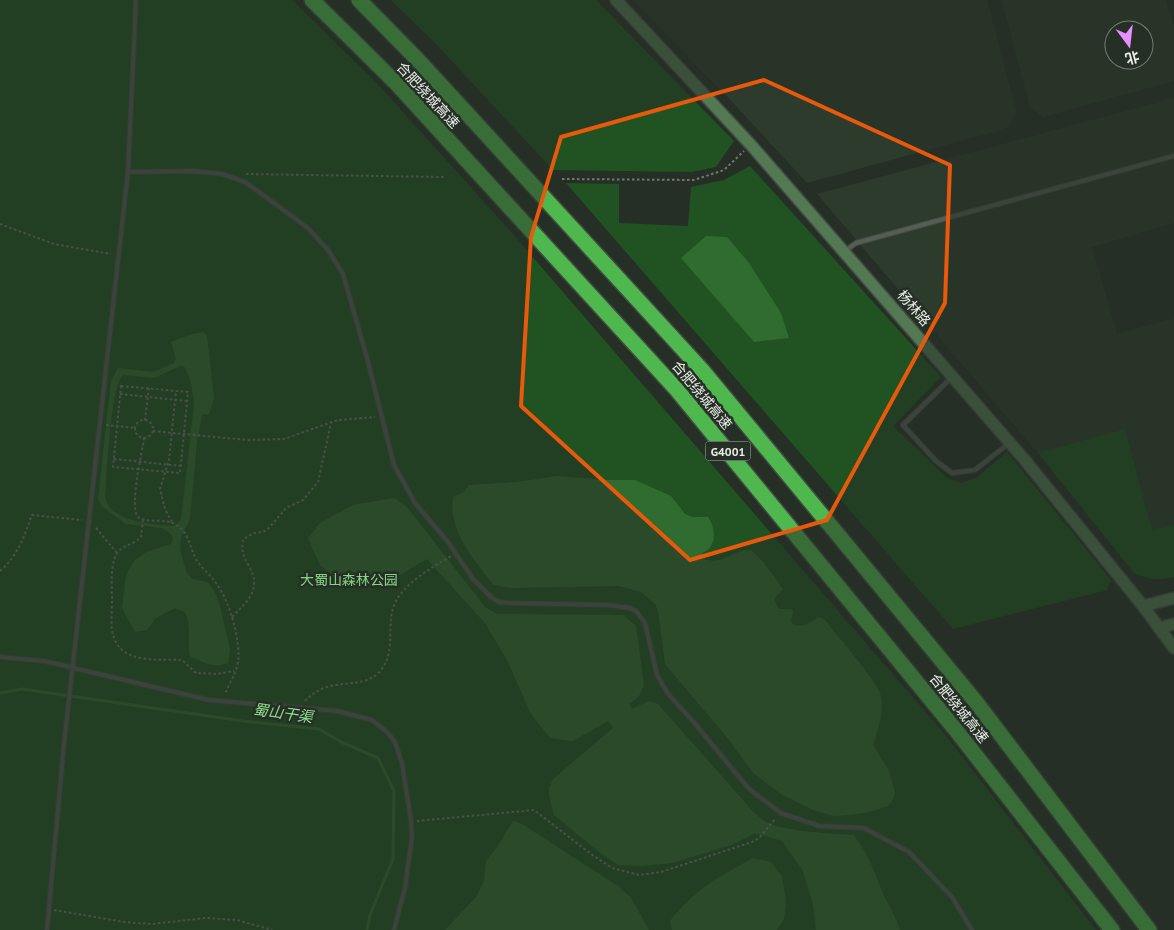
<svg xmlns="http://www.w3.org/2000/svg" width="1174" height="930" viewBox="0 0 1174 930" font-family="'PT Sans','Noto Sans SC',sans-serif">
	<rect width="100%" height="100%" fill="#262f26"/>
	<path fill="#2d3b2c" fill-rule="evenodd" d="M 633,0 L 987,0 L 1016,112 L 1008,128 L 807,183 L 733,103 Z
		M 1002,0 L 1166,0 L 1174,26 L 1174,81 L 1043,117 L 1030,107 ZM 1114,30 L 1144,30 L 1144,60 L 1114,60 Z
		M 1174,98 L 1174,223 L 1092,247 L 1117,334 L 1174,318 L 1174,525 L 1152,530 L 1125,429 L 1038,453 L 817,194 Z"/>
	<path fill="#215221" d="M 0,0 L 292,0 L 375,81 L 512,233 L 947,737 L 1096,930 L 0,930 Z
		M 391,0 L 596,0 L 734,141 L 716,167 L 692,172 L 553,170 L 436,44 Z
		M 750,166 L 941,377 L 893,426 L 947,478 L 961,483 L 976,478 L 1007,452 L 1111,580 L 1107,590 L 953,629 L 566,183 L 619,184 L 619,223 L 688,226 L 691,187 L 724,180 Z
		M 1125,429 L 1152,530 L 1174,525 L 1174,577 C 1159,581 1148,579 1134,573 L 1038,453 Z"/>
	<path fill="#306c2f" fill-rule="evenodd" d="M 706,236 L 727,237 L 749,263 L 781,313 L 789,338 L 754,342 L 681,258 Z
		M 204,332 L 207,336 L 214,399 L 209,414 L 202,415 L 197,441 L 190,519 L 181,537 L 180,549 L 186,572 L 192,579 L 207,582 L 214,590 L 220,606 L 230,650 L 228,663 C 210,669 206,662 190,657 C 187,641 192,627 185,612 L 175,608 L 156,618 L 147,630 L 135,632 L 122,608 L 126,575 L 134,561 L 146,552 L 171,544 L 173,538 L 169,532 L 162,528 L 126,524 L 102,506 L 98,500 L 111,381 L 118,368 L 153,372 L 174,363 L 176,359 L 171,342 L 192,334 ZM 180,366 L 184,366 C 191,378 193,391 194,405 L 181,520 L 178,523 L 173,526 C 152,524 111,523 105,497 C 107,474 110,388 123,375 L 154,378 Z
		M 557,476 L 605,480 L 635,480 L 671,496 L 685,514 L 693,517 L 708,517 C 716,528 717,548 702,553 L 701,556 L 703,559 C 725,566 732,549 751,550 L 764,563 L 783,589 L 774,599 L 779,609 L 791,609 L 793,612 L 791,622 C 800,631 811,622 819,617 L 824,619 C 834,632 879,683 881,696 C 884,713 878,729 873,745 L 889,771 L 895,793 L 892,801 L 888,806 L 866,813 L 849,815 L 833,816 L 811,809 L 781,794 L 753,773 L 730,741 L 665,664 L 659,617 L 656,605 L 641,592 L 619,586 L 512,588 L 494,585 C 474,560 448,531 453,497 L 464,492 L 469,485 L 517,482 Z
		M 394,498 L 407,507 L 485,607 L 497,614 L 623,615 L 636,626 L 644,685 L 639,696 L 629,704 L 632,709 L 649,701 L 658,704 L 750,808 C 755,814 761,819 768,823 C 785,831 832,834 853,835 C 870,854 875,876 885,898 C 891,909 896,918 900,930 L 816,930 L 813,904 L 803,871 L 782,841 L 755,833 L 734,844 L 672,863 L 642,866 L 618,865 L 599,852 L 554,815 L 549,796 L 549,789 L 553,779 L 613,728 L 608,721 L 573,741 L 550,738 L 531,714 L 507,660 L 485,623 L 427,559 L 393,579 L 365,580 L 333,575 L 320,565 L 308,538 L 320,523 L 353,505 Z
		M 513,821 L 522,824 L 618,886 L 631,898 L 649,930 L 445,930 L 476,897 L 484,881 L 486,861 L 497,847 Z
		M 753,858 L 771,862 L 782,876 L 786,901 L 784,919 L 777,930 L 672,930 L 670,921 C 696,888 717,878 753,858 Z"/>
	<g fill="none" stroke-linecap="round" stroke-linejoin="round">
		<path stroke="#306c2f" stroke-width="3" d="M 0,693 L 22,689 L 243,721 L 319,729 L 341,742 L 378,758 L 394,791 L 393,859 L 370,915 L 367,930"/>
		<g stroke="#434b43" stroke-width="6">
			<path id="lane" d="M 128,172 L 194,171 L 222,174 L 245,182 L 308,228 L 328,250 L 343,274 L 367,358 L 394,465 L 415,503 L 448,542 L 473,579 L 491,597 L 499,602 L 507,603 L 608,605 L 630,608 L 636,611 L 645,623 L 657,675 L 668,694 L 691,719 L 749,789 L 781,813 L 819,826 L 864,828 L 909,852 L 952,897 L 972,930
				M 845,251 L 856,243 L 1174,156
				M 952,377 L 903,425 L 936,461 L 952,473 L 975,470 L 1008,444
				M 0,657 L 44,661 L 209,700 L 337,711 L 372,720 L 387,732 L 395,742 L 402,763 L 411,821 L 412,837 L 405,888 L 394,930
				M 47,930 L 64,744 L 128,172 L 136,0"/>
		</g>
		<g stroke="#434b43" stroke-width="14">
			<path id="secondary" d="M 616,0 L 751,145 L 1024,459 L 1143,606 L 1174,648
				M 1143,606 L 1174,598
				M 1159,628 L 1174,624"/>
		</g>
		<g stroke="#434b43" stroke-width="18">
			<path id="highway" d="M 312,0 L 396,83 L 677,390 L 955,729 L 1112,930
				M 359,0 L 418,60 L 702,370 L 976,702 L 1149,930"/>
		</g>
		<path stroke="#727972" stroke-width="2" stroke-dasharray="2.5 2.5" stroke-linecap="butt" d="M 246,174 L 444,177
			M 562,179 L 694,180 L 724,170 L 744,151
			M 0,224 L 54,244 L 111,254
			M 121,386 L 188,392 L 180,473 L 113,467 Z
			M 120,394 L 187,401
			M 145,420 L 149,388
			M135 429a9 9 0 1 1 18 0a9 9 0 1 1-18 0Z
			M 106,425 L 136,428
			M 153,431 L 247,440 L 284,439 L 338,420 L 375,417
			M 144,438 C 142,453 129,507 138,517 C 145,524 168,517 178,526 C 189,534 190,548 196,559 C 202,569 212,576 218,586 C 230,603 241,642 238,662 C 236,673 229,684 225,694
			M 114,459 L 181,466
			M 143,520 L 141,537 C 134,545 121,545 116,555 C 110,568 112,585 112,600 C 112,610 111,621 112,630 C 117,665 157,659 182,660 L 196,673 L 217,674 L 234,671
			M 172,522 L 165,509 L 160,489 L 169,460 L 176,391
			M 96,528 L 117,553
			M 0,571 C 18,556 24,536 32,515 L 82,520
			M 232,617 C 248,601 262,589 249,566 C 243,556 241,551 243,539 L 254,533 L 263,532 L 268,529 L 286,508 L 303,500 L 318,482 L 331,423
			M 305,701 C 311,695 316,691 324,688 C 342,681 368,687 381,670 C 397,650 385,624 395,603 C 404,583 433,567 451,556
			M 417,821 L 534,810 L 591,854 L 612,868 L 639,875 L 661,872 L 752,842 L 759,838 L 776,818
			M 54,910 L 124,922 L 152,924 L 206,918 L 237,920 L 272,930"/>
		<use href="#lane" stroke="#545e53" stroke-width="4"/>
		<use href="#secondary" stroke="#527952" stroke-width="11"/>
		<use href="#highway" stroke="#4eb84e" stroke-width="15"/>
	</g>
	<path d="M0 0H1174V930H0ZM 764,80 L 950,165 L 945,303 L 827,520 L 690,560 L 521,406 L 531,237 L 561,137 Z" fill="#262f26" fill-opacity=".55" fill-rule="evenodd"/>
	<path fill="none" stroke="#e8590c" stroke-width="4" stroke-linejoin="round" d="M 764,80 L 950,165 L 945,303 L 827,520 L 690,560 L 521,406 L 531,237 L 561,137 Z"/>
	<g text-anchor="middle" dominant-baseline="central" stroke-width="5" stroke-linejoin="round" paint-order="stroke">
		<rect fill="#262f26" stroke="#aeb5ae" stroke-width="1" x="705.5" y="441.5" width="45" height="19" rx="4"/>
		<g font-size="12" font-weight="bold" fill="#e9eee8">
			<text x="728" y="451">G4001</text>
		</g>
		<g font-size="14" fill="#e9eee8" stroke="#262f26">
			<text transform="translate(428 95) rotate(47)">合肥绕城高速</text>
			<text transform="translate(914 308) rotate(49)">杨林路</text>
			<text transform="translate(702 395) rotate(50)">合肥绕城高速</text>
			<text transform="translate(959 708) rotate(51)">合肥绕城高速</text>
		</g>
		<g font-size="14" fill="#84d681" stroke="#262f26">
			<text x="349" y="580">大蜀山森林公园</text>
		</g>
		<g font-size="15" font-style="italic" fill="#8cde89" stroke="#262f26">
			<text transform="translate(283 713) rotate(8)">蜀山干渠</text>
		</g>
	</g>
	<g transform="translate(1129 45) rotate(165)"><circle r="24" fill="#262f26" stroke="#747b74"/>
	<path d="M0-4L9 19L0 12L-9 19Z" fill="#e88eff"/>
	<text y="-8" font-size="14" font-weight="bold" text-anchor="middle" fill="#e9eee8">北</text>
	</g>
</svg>
